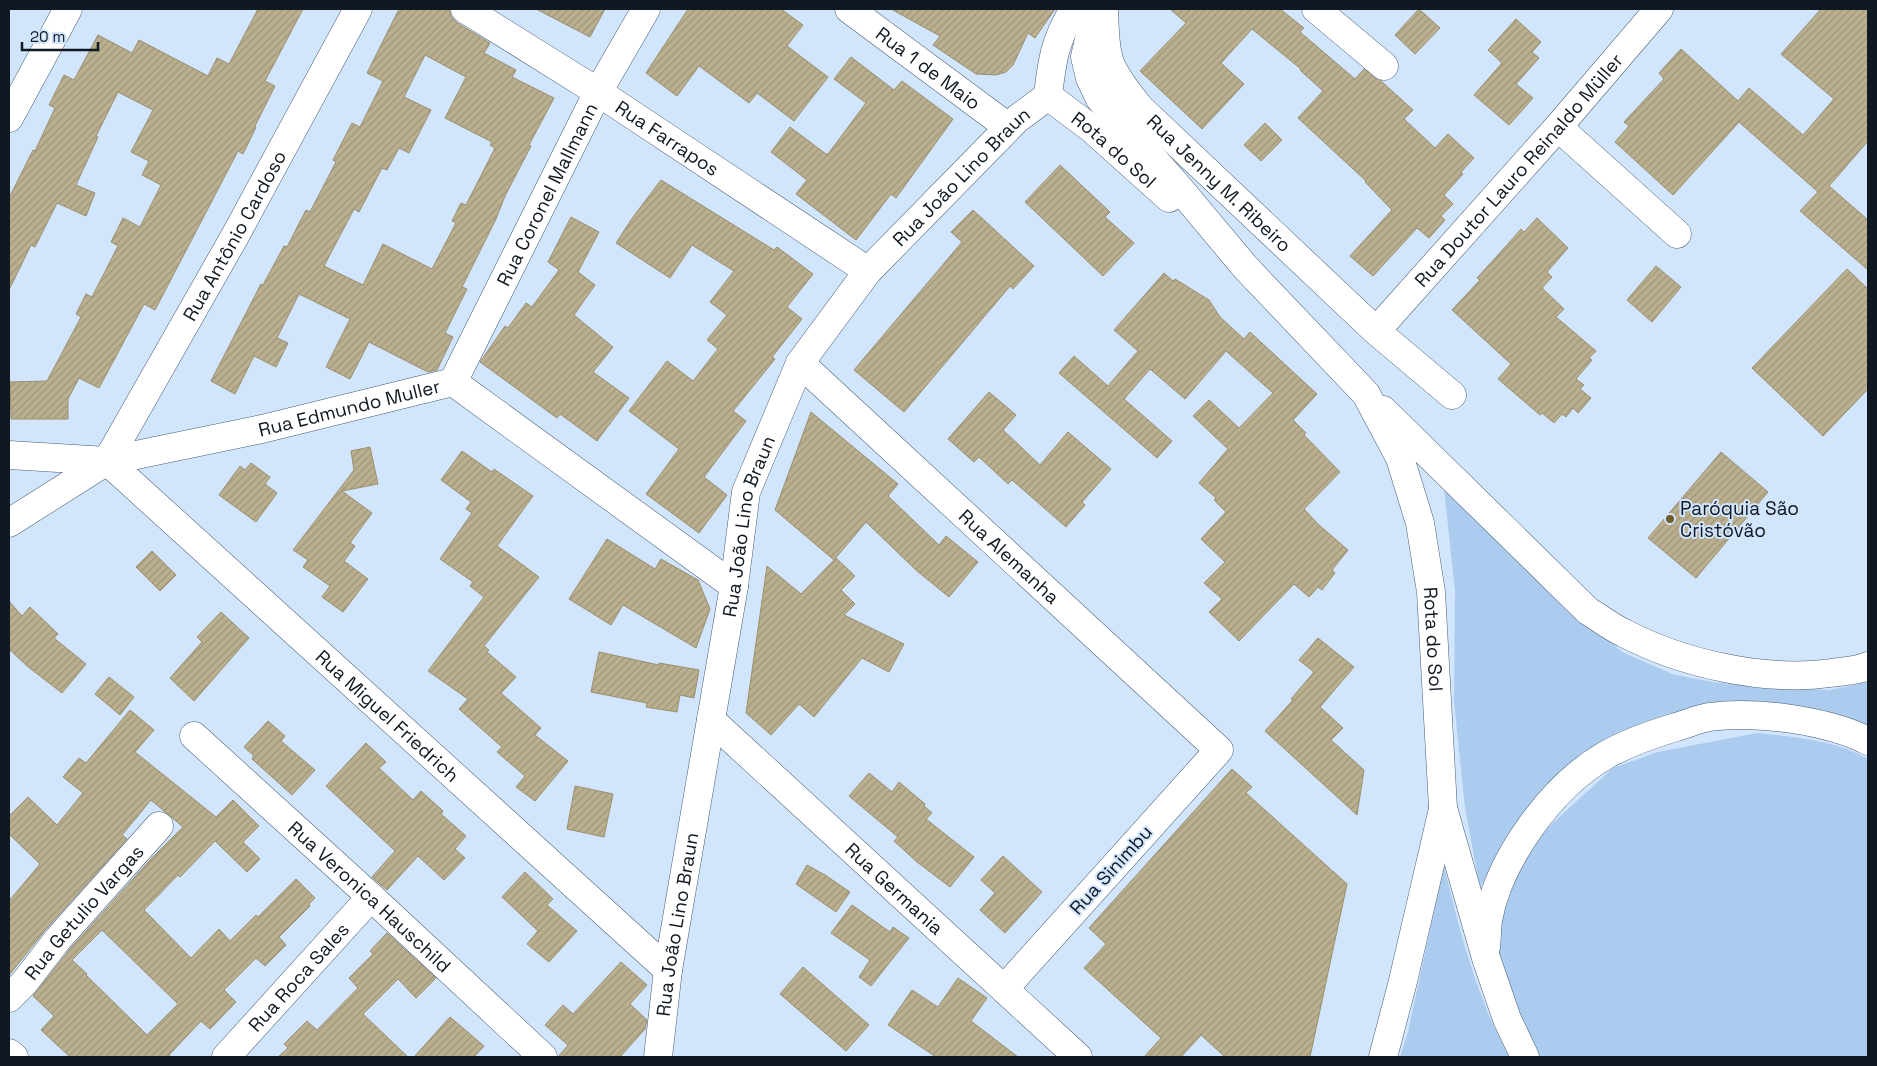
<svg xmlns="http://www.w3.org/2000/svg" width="1877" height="1066" viewBox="0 0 1877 1066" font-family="'Space Grotesk',sans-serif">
	<defs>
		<pattern id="building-hatch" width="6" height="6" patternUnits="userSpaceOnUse" patternTransform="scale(1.25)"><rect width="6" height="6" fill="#baaf8e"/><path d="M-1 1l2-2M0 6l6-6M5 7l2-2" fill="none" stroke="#9f967a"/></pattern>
	</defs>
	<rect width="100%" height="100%" fill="#d1e5fc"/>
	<path fill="#abcbef" d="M 1444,488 L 1583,621 L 1624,653 L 1672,674 L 1712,682 L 1760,687 L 1830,690 L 1868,682 L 1868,732 L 1657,725 L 1512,834 L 1480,887 L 1465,808 L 1454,702 L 1455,591 Z
		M 1757,733 C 1795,737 1835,740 1868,759 L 1868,1057 L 1532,1057 L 1498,961 L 1501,918 L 1510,876 L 1544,831 L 1613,768 L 1658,752 Z
		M 1444,865 C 1455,913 1467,960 1485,1005 C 1491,1023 1501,1040 1509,1057 L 1400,1057 L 1408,1032 Z"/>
	<path fill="url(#building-hatch)" stroke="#9a8f6f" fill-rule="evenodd" d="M 258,9 L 303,9 L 265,81 L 275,86 L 255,126 L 256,127 L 243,154 L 238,151 L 155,310 L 144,304 L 99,388 L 79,378 L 68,399 L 68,419 L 11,419 L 10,382 L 47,381 L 81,317 L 76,314 L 86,294 L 92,297 L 118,246 L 111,242 L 123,218 L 140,227 L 161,185 L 142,175 L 149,161 L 131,152 L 153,110 L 118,92 L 96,136 L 98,137 L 76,185 L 95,193 L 86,216 L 57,203 L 35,247 L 31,245 L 9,290 L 9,198 L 33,150 L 35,151 L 55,108 L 49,105 L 64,75 L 74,80 L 98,35 L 132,53 L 139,40 L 208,76 L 217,58 L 229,64 Z
		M 399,9 L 449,9 L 451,16 L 456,22 L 490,43 L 484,53 L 516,70 L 512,77 L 554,98 L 529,145 L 531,146 L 505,196 L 496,219 L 462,287 L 467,289 L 445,333 L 453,337 L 437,370 L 428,372 L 369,342 L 350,379 L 326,367 L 350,319 L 299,294 L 277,338 L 288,343 L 276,367 L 254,356 L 235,394 L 211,381 L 261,284 L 263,285 L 284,246 L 287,247 L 306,210 L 310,212 L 336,162 L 333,160 L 352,123 L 360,127 L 383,81 L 367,73 ZM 425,55 L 466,77 L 445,118 L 492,142 L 490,145 L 495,148 L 466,205 L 461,203 L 452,221 L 456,223 L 432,269 L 383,244 L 363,285 L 324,266 L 354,209 L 359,212 L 382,168 L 387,170 L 399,148 L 409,153 L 431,110 L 404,97 Z
		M 536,9 L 605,9 L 590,37 Z
		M 688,9 L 781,9 L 803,25 L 787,46 L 828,77 L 794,121 L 757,93 L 749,103 L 699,66 L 677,96 L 646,73 Z
		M 891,9 L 1055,9 L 1035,38 L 1028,33 L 1013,65 L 1006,72 L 996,75 L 976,74 L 933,45 L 940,36 Z
		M 1170,9 L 1280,9 L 1304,28 L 1300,32 L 1355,79 L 1364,69 L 1381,81 L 1413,110 L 1404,119 L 1435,148 L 1448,134 L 1474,158 L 1461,172 L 1463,174 L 1444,195 L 1453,204 L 1441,216 L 1445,220 L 1429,238 L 1417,228 L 1373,276 L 1350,256 L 1392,210 L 1365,182 L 1366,181 L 1298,118 L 1323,91 L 1300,70 L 1301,69 L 1252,29 L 1221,63 L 1244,84 L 1202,129 L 1140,71 L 1186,23 Z
		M 1419,9 L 1440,28 L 1415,54 L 1395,35 Z
		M 1821,9 L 1868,9 L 1868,141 L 1829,186 L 1868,220 L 1868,270 L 1800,211 L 1818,192 L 1739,122 L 1673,195 L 1615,142 L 1629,126 L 1624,122 L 1664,79 L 1659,73 L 1681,49 L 1738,101 L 1749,88 L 1803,135 L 1834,99 L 1781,54 Z
		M 1516,19 L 1541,42 L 1532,52 L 1539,58 L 1516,84 L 1533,98 L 1509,125 L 1474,95 L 1502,63 L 1488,50 Z
		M 851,57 L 894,90 L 902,81 L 953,119 L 896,198 L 891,194 L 856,240 L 796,194 L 807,180 L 771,152 L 790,127 L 826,154 L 828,154 L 866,103 L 834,79 Z
		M 1265,123 L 1282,140 L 1261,161 L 1244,145 Z
		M 1060,165 L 1110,212 L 1105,217 L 1134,243 L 1103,276 L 1025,202 Z
		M 661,180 L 774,250 L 777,247 L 813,274 L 787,307 L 802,319 L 772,357 L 775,359 L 733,411 L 746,421 L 704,477 L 727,495 L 699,533 L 646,494 L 679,449 L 629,411 L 667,361 L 693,381 L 718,349 L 707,340 L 727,315 L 710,302 L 734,271 L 692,245 L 670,278 L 616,243 L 633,217 Z
		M 973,210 L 1034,266 L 1013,289 L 1010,286 L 904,412 L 854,370 L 962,242 L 951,232 Z
		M 571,217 L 599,232 L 578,272 L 595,285 L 574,315 L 613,347 L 593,372 L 629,398 L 597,441 L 560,414 L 557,418 L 480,362 L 505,326 L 508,328 L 526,303 L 532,307 L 559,270 L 548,262 Z
		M 1537,218 L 1568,248 L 1547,272 L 1552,277 L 1542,288 L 1564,309 L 1556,317 L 1596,351 L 1589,358 L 1592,360 L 1576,379 L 1584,385 L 1580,389 L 1591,398 L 1578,413 L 1573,408 L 1566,417 L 1562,414 L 1554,423 L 1542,413 L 1540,415 L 1498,379 L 1511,364 L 1452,310 L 1480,280 L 1477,278 L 1507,245 L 1521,229 L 1524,232 Z
		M 1656,266 L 1681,287 L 1652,322 L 1627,300 Z
		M 1847,269 L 1868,289 L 1868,389 L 1823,436 L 1752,368 Z
		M 1164,273 L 1173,281 L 1175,279 L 1209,300 L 1220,317 L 1244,339 L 1250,332 L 1317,394 L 1293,420 L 1306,433 L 1304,435 L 1340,472 L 1304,509 L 1319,525 L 1348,550 L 1332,570 L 1335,573 L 1322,590 L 1318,587 L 1309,597 L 1294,584 L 1239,641 L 1209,612 L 1222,599 L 1204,583 L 1225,562 L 1201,539 L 1226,512 L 1214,500 L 1216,498 L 1199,483 L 1228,449 L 1193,416 L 1209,400 L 1239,428 L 1273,393 L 1226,351 L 1185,399 L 1150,369 L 1124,399 L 1172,441 L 1157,458 L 1059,373 L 1074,356 L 1108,386 L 1138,351 L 1114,330 Z
		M 989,392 L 1016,415 L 1003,430 L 1040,465 L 1068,432 L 1111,469 L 1082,502 L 1085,505 L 1066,527 L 1012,480 L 1008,484 L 979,457 L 974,462 L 948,439 Z
		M 811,412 L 898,484 L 888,496 L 939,545 L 946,536 L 978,562 L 949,597 L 917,571 L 866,522 L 834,560 L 775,510 Z
		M 370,447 L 378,484 L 342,491 L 372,513 L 350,543 L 355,546 L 344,561 L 368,579 L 343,612 L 322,597 L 330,586 L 303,567 L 308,560 L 293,550 L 354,470 L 351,451 Z
		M 462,451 L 492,472 L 494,469 L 533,496 L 497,546 L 539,577 L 484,646 L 489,650 L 487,652 L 516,677 L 501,693 L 541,728 L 535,735 L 568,761 L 535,801 L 516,787 L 525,776 L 497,752 L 502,747 L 459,709 L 468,699 L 428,671 L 484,597 L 470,586 L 473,582 L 440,559 L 472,513 L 466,509 L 471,502 L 441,480 Z
		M 1721,452 L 1768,492 L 1696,578 L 1648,538 Z
		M 251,463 L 270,477 L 265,484 L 277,493 L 256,522 L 219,495 L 240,466 L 245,470 Z
		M 607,539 L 655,569 L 661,559 L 698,580 L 710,609 L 696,648 L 623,605 L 611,625 L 569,599 Z
		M 152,551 L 176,575 L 160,591 L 136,567 Z
		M 836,558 L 855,576 L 841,590 L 855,604 L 844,615 L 904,644 L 889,672 L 862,658 L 814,717 L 799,704 L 771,735 L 746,713 L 767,566 L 801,594 Z
		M 9,601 L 22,616 L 30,607 L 58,634 L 54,638 L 86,664 L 62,693 L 27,666 L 9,649 Z
		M 221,612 L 249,638 L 194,701 L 170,678 L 202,642 L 197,637 Z
		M 1318,638 L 1354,667 L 1320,707 L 1343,728 L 1331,740 L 1364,770 L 1357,815 L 1265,731 L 1293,700 L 1291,699 L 1314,672 L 1299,660 Z
		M 599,652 L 659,665 L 659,663 L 699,670 L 694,698 L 680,695 L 677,712 L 646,707 L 647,703 L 591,692 Z
		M 109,677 L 134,697 L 120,715 L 95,694 Z
		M 130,710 L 154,730 L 135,752 L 216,817 L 233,800 L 259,826 L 243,842 L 260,859 L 247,872 L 215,841 L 180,877 L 178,875 L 144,910 L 191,958 L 219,929 L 230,941 L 256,915 L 258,917 L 296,879 L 315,898 L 309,904 L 310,906 L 279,937 L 286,945 L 265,966 L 256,958 L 224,990 L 236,1002 L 210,1029 L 201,1021 L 169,1055 L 171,1057 L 70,1057 L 41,1030 L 54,1016 L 33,996 L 70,949 L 151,859 L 183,827 L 151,800 L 122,835 L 127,839 L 46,929 L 10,974 L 9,973 L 9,901 L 40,864 L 9,834 L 9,816 L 28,797 L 57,825 L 83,793 L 63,777 L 79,758 L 86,763 ZM 102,930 L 178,1004 L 147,1035 L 86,975 L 87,974 L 72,960 Z
		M 268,721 L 285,736 L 281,741 L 315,770 L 292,795 L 252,759 L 254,756 L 244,747 Z
		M 366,743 L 386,762 L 379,768 L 413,800 L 421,791 L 443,811 L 441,814 L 466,836 L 455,849 L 465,858 L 444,880 L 418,856 L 387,890 L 372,877 L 395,851 L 326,786 Z
		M 1232,769 L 1252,787 L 1246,793 L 1347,884 L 1310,1057 L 1225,1057 L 1201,1035 L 1181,1057 L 1144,1057 L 1161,1038 L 1084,968 L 1106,944 L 1089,928 Z
		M 869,773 L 892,792 L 899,782 L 925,804 L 924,806 L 932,813 L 926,819 L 974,857 L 950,887 L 917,862 L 894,841 L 898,837 L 849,796 Z
		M 575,786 L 613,794 L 604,837 L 567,829 Z
		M 1003,856 L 1042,892 L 1005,933 L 980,910 L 995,893 L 981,880 Z
		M 807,865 L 825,875 L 850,892 L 836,912 L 796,884 Z
		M 525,872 L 553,899 L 547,905 L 577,931 L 549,962 L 527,944 L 538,931 L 502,897 Z
		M 852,905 L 890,932 L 893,927 L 909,938 L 871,986 L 859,977 L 870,960 L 831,933 Z
		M 387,933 L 436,978 L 416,998 L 398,979 L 363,1014 L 408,1057 L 278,1057 L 288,1048 L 284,1044 L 307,1021 L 317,1030 L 358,988 L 349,978 L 373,954 L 370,951 Z
		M 621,962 L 647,985 L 630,1004 L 647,1020 L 645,1029 L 620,1057 L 558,1057 L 568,1045 L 545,1025 L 563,1005 L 573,1014 Z
		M 803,967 L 869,1025 L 846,1051 L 780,994 Z
		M 958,978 L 987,998 L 971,1021 L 1018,1057 L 936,1057 L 888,1025 L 912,990 L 938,1007 Z
		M 450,1017 L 484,1046 L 474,1057 L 414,1057 Z"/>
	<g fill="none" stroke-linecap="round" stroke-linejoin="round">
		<g stroke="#485d75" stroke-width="29">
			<g id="minor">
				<path id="s1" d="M 465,9 L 598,92 L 868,271"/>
				<path id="s2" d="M 849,9 L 1008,127"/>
				<path id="s3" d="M 1104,9 C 1105,26 1104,46 1110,63 C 1117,80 1129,94 1140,108 L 1376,331 L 1452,395"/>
				<path d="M 1316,9 L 1384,66"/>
				<path d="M 9,118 L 68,9"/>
				<path d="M 1558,127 L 1677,234"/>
				<path id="s4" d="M 1376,331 L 1558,127 L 1659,9"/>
				<path id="s5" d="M 800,363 L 1219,750 L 1004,989"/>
				<path id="s6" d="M 453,382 L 598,92 L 646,9"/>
				<path d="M 9,455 L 107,461"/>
				<path id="s7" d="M 107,461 L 668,970"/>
				<path id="s8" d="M 107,461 L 235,236 L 358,9"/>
				<path id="s9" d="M 9,523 L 107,461 L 262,429 L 453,382 L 734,586"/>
				<path id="s10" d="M 711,720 L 1078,1057"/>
				<path id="s11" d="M 194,736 L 371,897 L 543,1057"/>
				<path id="s12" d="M 9,998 L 24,983 L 58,939 L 159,826"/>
				<path d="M 9,1053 L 14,1057"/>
				<path id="s13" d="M 226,1057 L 371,897"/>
				<path id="s14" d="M 658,1057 L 668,970 L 734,586 L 746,492 L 800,363 L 868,271 L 1017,119 L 1048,96"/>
			</g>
		</g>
		<g stroke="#485d75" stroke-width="29">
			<g id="highway">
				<path id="s15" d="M 1102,9 L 1091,31 L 1085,57 L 1090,78 L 1100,99 L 1174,182 L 1246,268 L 1366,394 L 1400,458 L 1420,523 L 1431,592 L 1443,808 L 1486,958 L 1507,1019 L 1525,1057"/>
				<path id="s16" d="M 1048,96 L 1092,129 L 1169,198"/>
				<path d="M 1048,96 C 1052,60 1055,40 1074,9"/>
				<path d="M 1383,410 L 1588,611 C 1600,618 1611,627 1624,633 C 1683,664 1765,682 1831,673 C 1843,671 1857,671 1868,666"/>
				<path d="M 1486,947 C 1487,938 1487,929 1488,920 C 1499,859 1552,786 1606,755 C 1627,743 1653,734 1676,727 C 1687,724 1698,719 1709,717 C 1737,713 1765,715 1792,719 C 1818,723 1845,729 1868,741"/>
				<path d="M 1383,1057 L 1402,985 L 1443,809"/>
			</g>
		</g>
		<use href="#minor" stroke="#fff" stroke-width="28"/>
		<use href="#highway" stroke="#fff" stroke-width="28"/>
	</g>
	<circle fill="#6d5e2b" stroke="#d1e5fc" stroke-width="2" cx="1670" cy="519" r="5"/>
	<g text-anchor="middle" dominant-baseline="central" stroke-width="4" stroke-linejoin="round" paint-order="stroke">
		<g font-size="19" fill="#101922" stroke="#d1e5fc">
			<text stroke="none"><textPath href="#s2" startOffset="99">Rua 1 de Maio</textPath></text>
			<text stroke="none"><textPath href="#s1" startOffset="240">Rua Farrapos</textPath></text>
			<text stroke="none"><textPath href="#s16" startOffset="85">Rota do Sol</textPath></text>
			<text stroke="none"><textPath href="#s4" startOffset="215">Rua Doutor Lauro Reinaldo Müller</textPath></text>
			<text stroke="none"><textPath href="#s14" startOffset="959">Rua João Lino Braun</textPath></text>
			<text stroke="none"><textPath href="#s3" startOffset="218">Rua Jenny M. Ribeiro</textPath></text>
			<text stroke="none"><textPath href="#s6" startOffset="210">Rua Coronel Mallmann</textPath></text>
			<text stroke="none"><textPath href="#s8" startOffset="259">Rua Antônio Cardoso</textPath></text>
			<text stroke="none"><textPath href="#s9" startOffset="364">Rua Edmundo Muller</textPath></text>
			<text stroke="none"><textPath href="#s14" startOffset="539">Rua João Lino Braun</textPath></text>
			<text stroke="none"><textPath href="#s5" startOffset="285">Rua Alemanha</textPath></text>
			<text stroke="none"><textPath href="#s15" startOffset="751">Rota do Sol</textPath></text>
			<text stroke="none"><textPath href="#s7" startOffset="379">Rua Miguel Friedrich</textPath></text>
			<text transform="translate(1111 870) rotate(-48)">Rua Sinimbu</text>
			<text stroke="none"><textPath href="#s10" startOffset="249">Rua Germania</textPath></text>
			<text stroke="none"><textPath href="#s11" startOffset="238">Rua Veronica Hauschild</textPath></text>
			<text stroke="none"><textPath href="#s12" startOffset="114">Rua Getulio Vargas</textPath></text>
			<text stroke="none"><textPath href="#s14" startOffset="134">Rua João Lino Braun</textPath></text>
			<text stroke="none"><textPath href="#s13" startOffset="108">Rua Roca Sales</textPath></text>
		</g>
		<g font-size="19" fill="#101922" stroke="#d1e5fc" text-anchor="start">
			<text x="1680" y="508">Paróquia São<tspan x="1680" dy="22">Cristóvão</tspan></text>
		</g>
	</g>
	<rect width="1877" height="1066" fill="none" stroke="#101922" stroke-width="20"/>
	<path d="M22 42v8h76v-8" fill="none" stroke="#101922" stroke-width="2.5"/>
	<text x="30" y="42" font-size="15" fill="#101922" stroke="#d1e5fc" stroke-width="4" paint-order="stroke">20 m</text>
</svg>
